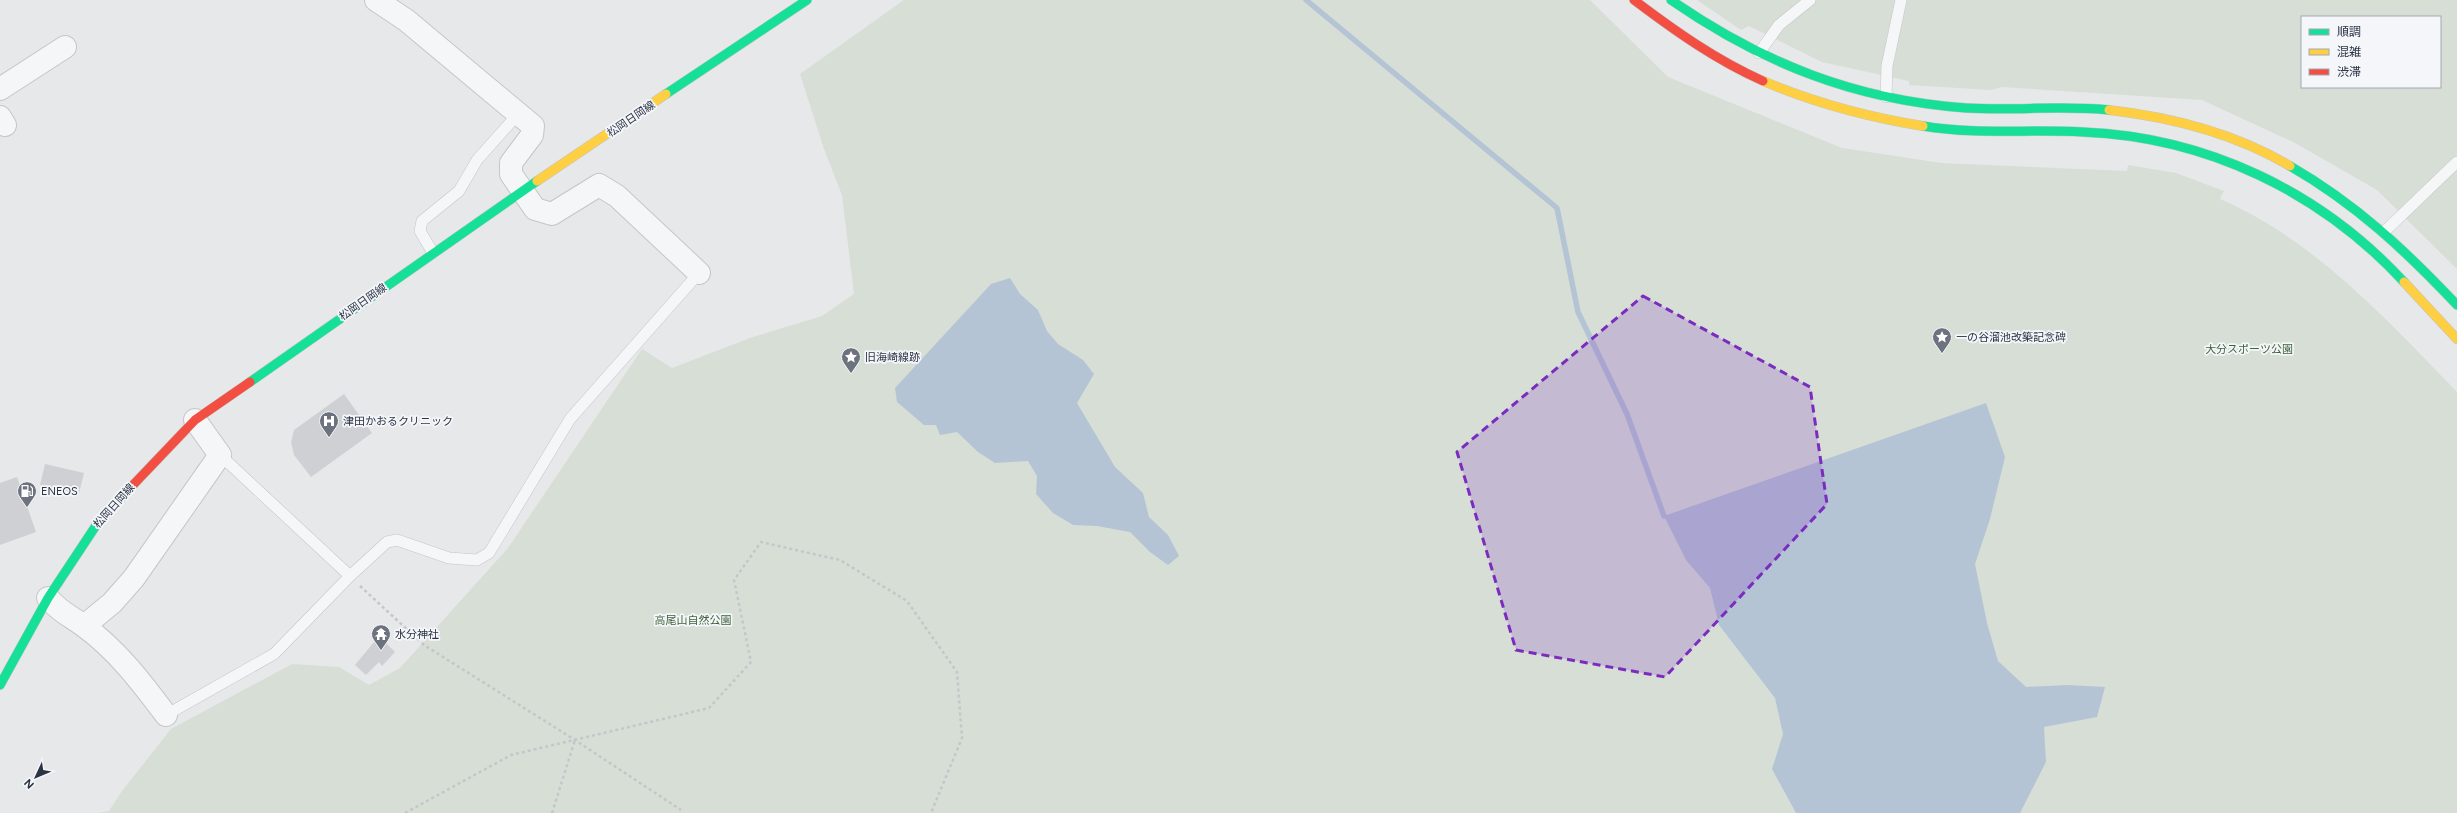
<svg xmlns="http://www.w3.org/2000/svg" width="2457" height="813" viewBox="0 0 2457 813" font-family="Figtree,'Noto Sans JP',sans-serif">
	<rect width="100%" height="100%" fill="#e6e8ea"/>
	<path fill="#d6ded6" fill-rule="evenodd" d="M 904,0 L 1590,0 L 1668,77 L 1842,148 L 1941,163 L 2127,171 L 2128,165 L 2176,173 L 2224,191 L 2220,199 C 2316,241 2386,319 2457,392 L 2457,813 L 98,813 L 109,811 L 122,791 L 171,729 L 292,664 L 339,667 L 369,685 L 400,668 L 508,548 L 642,349 L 672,368 L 750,338 L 822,316 L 854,294 L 842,195 L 824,149 L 800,74 Z
		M 1697,0 L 2457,0 L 2457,269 L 2377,190 L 2295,143 L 2202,100 L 2002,87 L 1991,90 L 1909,85 L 1909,81 L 1822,62 L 1749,26 L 1741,30 ZM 2302,17 L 2440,17 L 2440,87 L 2302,87 Z"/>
	<path fill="#b4c4d5" d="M 1010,278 L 1020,294 L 1038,310 L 1047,331 L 1058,344 L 1083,360 L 1094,374 L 1077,403 L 1115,467 L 1143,493 L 1149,517 L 1168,535 L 1179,556 L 1168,565 L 1150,552 L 1130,532 L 1097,526 L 1073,525 L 1053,513 L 1036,494 L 1037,476 L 1028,461 L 995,463 L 978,452 L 957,432 L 940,435 L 936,425 L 924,425 L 897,402 L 895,388 L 991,284 Z
		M 1986,403 L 2005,457 L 1990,519 L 1975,564 L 1987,623 L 1998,661 L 2026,687 L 2067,685 L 2105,687 L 2097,717 L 2044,727 L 2046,762 L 2020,813 L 1796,813 L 1772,769 L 1783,734 L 1775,698 L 1719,625 L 1710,588 L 1686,560 L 1664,516 Z"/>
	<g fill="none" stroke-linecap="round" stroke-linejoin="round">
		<path stroke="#b4c4d5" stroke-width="5.5" d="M 1306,0 L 1557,208 L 1578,312 L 1627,414 L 1664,516"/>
	</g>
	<path fill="#ced0d3" d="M 344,394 L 372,433 L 311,477 L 294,455 L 291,442 L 294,430 Z
		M 45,464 L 84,473 L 79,493 L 40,485 Z
		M 17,477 L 36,532 L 0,545 L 0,483 Z
		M 379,636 L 395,652 L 382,666 L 379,662 L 366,675 L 355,665 Z"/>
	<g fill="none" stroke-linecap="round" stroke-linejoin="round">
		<g stroke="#c4c6c8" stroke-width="12">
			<path id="lane" d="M 1759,53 L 1779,25 L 1810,0
				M 1886,97 L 1887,66 L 1901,0
				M 2384,232 L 2457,162
				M 433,253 L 420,231 L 422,221 L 459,191 L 477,160 L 519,113
				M 220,455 L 350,576 L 387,542 L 397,540 L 449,558 L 477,560 L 489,553 L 570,419 L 699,273
				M 166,715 L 274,654 L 350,576"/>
		</g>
		<g stroke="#c4c6c8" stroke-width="24">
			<path id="street" d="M 376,0 L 406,20 L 533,126 L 532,135 L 511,163 L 511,174 L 535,209 L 552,214 L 599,185 L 617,196 L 699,273
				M 0,89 L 65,47
				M 0,117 L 5,125
				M 48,598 C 61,613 69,615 84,626 C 117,650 142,683 166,715
				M 84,626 L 112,603 L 134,578 L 220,455 L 195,420"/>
		</g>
		<g stroke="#c4c6c8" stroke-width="10">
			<path id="fast" d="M 1671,0 C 1762,63 1855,100 1966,108 C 2014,111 2061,105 2109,110
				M 666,94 L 807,0
				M 1923,126 C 1976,135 2030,129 2083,132 C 2207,137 2321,192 2404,282
				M 2290,166 C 2356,204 2405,250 2457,305
				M 250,382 L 537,181
				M 0,685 L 48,598 L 99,521 L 133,485"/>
		</g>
		<g stroke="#c4c6c8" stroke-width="10">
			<path id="slow" d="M 1763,81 C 1815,103 1867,117 1923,126
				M 2109,110 C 2171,117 2236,134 2290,166
				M 537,181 L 666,94
				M 2404,282 L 2457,339"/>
		</g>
		<g stroke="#c4c6c8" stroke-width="10">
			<path id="jam" d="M 1634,0 C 1675,31 1716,60 1763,81
				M 133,485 L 195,420 L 250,382"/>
		</g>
		<path stroke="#c5c6ca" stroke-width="2.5" stroke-dasharray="3 3" stroke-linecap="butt" d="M 360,586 L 424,645 L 575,740 L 681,810
			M 405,813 L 511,755 L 709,708 L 751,662 L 734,580 L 761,542 L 840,560 L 907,601 L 957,672 L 962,738 L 931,813
			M 552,813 L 575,740"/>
		<use href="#lane" stroke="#f5f6f7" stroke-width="11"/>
		<use href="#street" stroke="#f5f6f7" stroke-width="22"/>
		<use href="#fast" stroke="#16e098" stroke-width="9"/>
		<use href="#slow" stroke="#ffcf43" stroke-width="9"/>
		<use href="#jam" stroke="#f24e42" stroke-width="9"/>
	</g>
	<path fill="#7b2cbf" fill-opacity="0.2" stroke="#7b2cbf" stroke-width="3" stroke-dasharray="8 5" stroke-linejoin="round" d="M 1643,296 L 1810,387 L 1827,504 L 1665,677 L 1516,650 L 1457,452 Z"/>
	<defs>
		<g id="sight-pin" transform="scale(1)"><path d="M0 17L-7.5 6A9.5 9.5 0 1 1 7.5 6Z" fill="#6c737f" stroke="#f4f6f9"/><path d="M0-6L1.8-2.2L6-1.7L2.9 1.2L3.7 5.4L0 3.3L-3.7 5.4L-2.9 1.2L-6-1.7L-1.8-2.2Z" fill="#fff"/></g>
		<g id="hospital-pin" transform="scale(1)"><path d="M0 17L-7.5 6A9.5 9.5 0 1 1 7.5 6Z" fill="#6c737f" stroke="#f4f6f9"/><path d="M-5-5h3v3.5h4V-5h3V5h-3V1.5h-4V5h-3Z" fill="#fff"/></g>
		<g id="fuel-pin" transform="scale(1)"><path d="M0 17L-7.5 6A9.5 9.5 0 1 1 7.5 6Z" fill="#6c737f" stroke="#f4f6f9"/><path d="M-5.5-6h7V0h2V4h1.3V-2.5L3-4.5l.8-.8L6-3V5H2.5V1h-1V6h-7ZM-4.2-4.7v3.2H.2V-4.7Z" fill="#fff"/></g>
		<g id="temple-pin" transform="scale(1)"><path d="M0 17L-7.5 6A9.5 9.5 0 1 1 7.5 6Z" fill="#6c737f" stroke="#f4f6f9"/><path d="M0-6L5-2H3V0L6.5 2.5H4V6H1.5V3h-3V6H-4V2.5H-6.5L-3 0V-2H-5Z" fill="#fff"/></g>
	</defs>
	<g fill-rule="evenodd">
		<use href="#sight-pin" x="1942" y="337"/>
		<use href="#sight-pin" x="851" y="357"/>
		<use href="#hospital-pin" x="329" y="421"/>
		<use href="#fuel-pin" x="27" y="491"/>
		<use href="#temple-pin" x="381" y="634"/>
	</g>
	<g text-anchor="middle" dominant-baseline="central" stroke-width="3.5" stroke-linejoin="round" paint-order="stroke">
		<g font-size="11" fill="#2b3445" stroke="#f4f6f9">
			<text transform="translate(631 119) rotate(-34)">松岡日岡線</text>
			<text transform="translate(363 302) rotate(-35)">松岡日岡線</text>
			<text transform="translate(114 506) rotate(-48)">松岡日岡線</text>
		</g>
		<g font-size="11" fill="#2b3445" stroke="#f4f6f9" text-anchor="start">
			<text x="1956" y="337">一の谷溜池改築記念碑</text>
			<text x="865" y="357">旧海崎線跡</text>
			<text x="343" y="421">津田かおるクリニック</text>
			<text x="41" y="491">ENEOS</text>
			<text x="395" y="634">水分神社</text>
		</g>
		<g font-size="11" fill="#3f6138" stroke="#f4f6f9">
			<text x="2249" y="349">大分スポーツ公園</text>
			<text x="693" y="620">高尾山自然公園</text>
		</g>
	</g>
	<rect x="2301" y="16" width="140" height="72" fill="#f4f6f9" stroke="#a4a8b1"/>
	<rect x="2309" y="29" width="20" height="6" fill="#16e098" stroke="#a4a8b1"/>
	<text x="2337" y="36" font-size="12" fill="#2b3445">順調</text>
	<rect x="2309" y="49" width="20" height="6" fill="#ffcf43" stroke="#a4a8b1"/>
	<text x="2337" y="56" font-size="12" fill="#2b3445">混雑</text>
	<rect x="2309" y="69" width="20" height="6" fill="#f24e42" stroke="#a4a8b1"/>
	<text x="2337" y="76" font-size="12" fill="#2b3445">渋滞</text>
	<g transform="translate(36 777) rotate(226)" stroke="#f4f6f9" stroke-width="3" paint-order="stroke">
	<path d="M0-3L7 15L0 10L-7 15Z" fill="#2b3445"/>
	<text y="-6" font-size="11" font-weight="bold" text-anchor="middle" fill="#2b3445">N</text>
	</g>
</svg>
